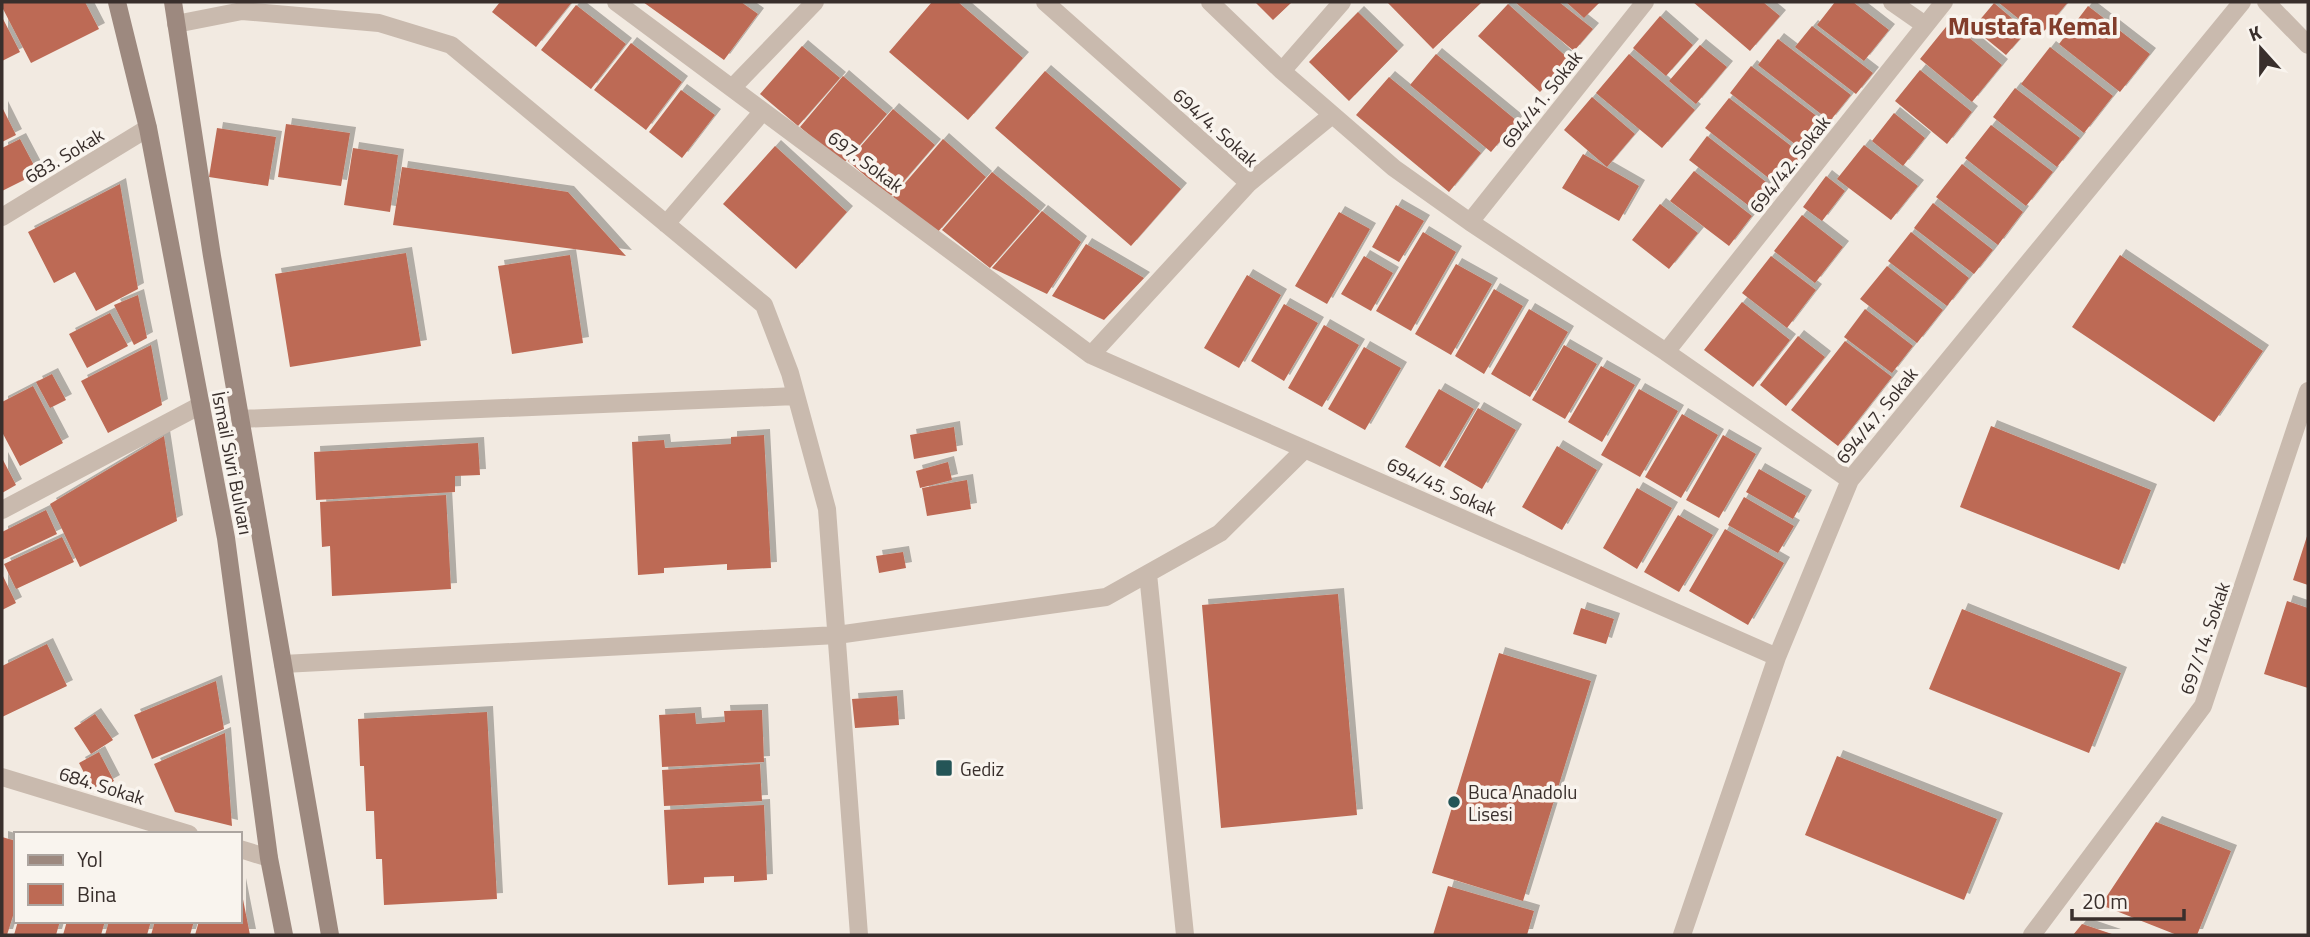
<svg xmlns="http://www.w3.org/2000/svg" width="2310" height="937" viewBox="0 0 2310 937" font-family="'Titillium Web',sans-serif">
	<defs>
		<filter id="shadow"><feDropShadow dx="6" dy="-6" stdDeviation="0" flood-color="#0004"/></filter>
	</defs>
	<rect width="100%" height="100%" fill="#f2eae1"/>
	<path fill="#bd6a54" filter="url(#shadow)" d="M 2,2 L 85,2 L 99,29 L 31,63 L 2,7 Z
		M 500,2 L 572,2 L 536,47 L 492,12 Z
		M 643,2 L 741,2 L 758,14 L 724,60 Z
		M 932,2 L 958,2 L 1023,58 L 968,120 L 889,52 Z
		M 1255,2 L 1292,2 L 1273,20 Z
		M 1387,2 L 1482,2 L 1433,49 Z
		M 1515,2 L 1559,2 L 1593,29 L 1574,51 Z
		M 1566,2 L 1600,2 L 1584,18 Z
		M 1693,2 L 1763,2 L 1780,16 L 1750,51 Z
		M 1835,2 L 1853,2 L 1889,30 L 1864,61 L 1817,25 Z
		M 1998,2 L 2068,2 L 2040,36 Z
		M 1994,3 L 2027,31 L 2006,55 L 1973,28 Z
		M 1508,4 L 1570,60 L 1540,92 L 1478,36 Z
		M 576,5 L 626,44 L 591,89 L 541,50 Z
		M 2088,6 L 2150,54 L 2120,92 L 2059,44 Z
		M 1358,12 L 1398,51 L 1349,101 L 1309,62 Z
		M 1660,16 L 1693,45 L 1666,76 L 1633,48 Z
		M 2,17 L 20,52 L 2,61 Z
		M 1950,22 L 2002,65 L 1972,102 L 1920,59 Z
		M 1812,26 L 1873,73 L 1856,94 L 1795,47 Z
		M 1778,39 L 1851,95 L 1830,121 L 1758,65 Z
		M 631,43 L 682,82 L 646,130 L 594,90 Z
		M 1700,45 L 1727,67 L 1696,104 L 1669,81 Z
		M 802,46 L 840,78 L 798,126 L 760,94 Z
		M 2050,47 L 2113,96 L 2084,133 L 2021,84 Z
		M 1436,54 L 1517,121 L 1491,152 L 1410,85 Z
		M 1629,54 L 1695,110 L 1662,148 L 1596,93 Z
		M 1751,66 L 1827,124 L 1805,152 L 1730,93 Z
		M 1920,70 L 1972,112 L 1947,144 L 1895,101 Z
		M 1045,71 L 1181,189 L 1131,246 L 995,128 Z
		M 843,76 L 887,114 L 843,164 L 800,127 Z
		M 1389,77 L 1481,153 L 1449,192 L 1356,115 Z
		M 2015,88 L 2080,138 L 2057,167 L 1993,117 Z
		M 681,90 L 715,115 L 682,158 L 649,132 Z
		M 1592,97 L 1635,134 L 1607,167 L 1564,130 Z
		M 1729,98 L 1804,156 L 1780,187 L 1705,128 Z
		M 2,107 L 16,135 L 2,142 Z
		M 893,109 L 935,145 L 890,197 L 848,161 Z
		M 1894,113 L 1925,138 L 1903,166 L 1872,141 Z
		M 286,124 L 350,133 L 341,186 L 278,177 Z
		M 1991,125 L 2053,172 L 2026,206 L 1965,158 Z
		M 217,128 L 276,137 L 268,186 L 209,177 Z
		M 1707,136 L 1775,189 L 1757,212 L 1689,160 Z
		M 20,139 L 38,173 L 2,191 L 2,148 Z
		M 943,139 L 986,177 L 936,234 L 893,197 Z
		M 1864,145 L 1918,186 L 1891,220 L 1837,179 Z
		M 775,146 L 847,212 L 796,269 L 723,204 Z
		M 353,148 L 398,155 L 390,212 L 344,205 Z
		M 1583,154 L 1639,186 L 1619,221 L 1562,188 Z
		M 1962,164 L 2023,212 L 1998,245 L 1936,197 Z
		M 402,167 L 568,192 L 626,256 L 393,225 Z
		M 1694,171 L 1752,216 L 1729,246 L 1670,201 Z
		M 992,172 L 1040,211 L 990,268 L 942,230 Z
		M 1826,176 L 1845,191 L 1822,221 L 1803,207 Z
		M 120,184 L 138,289 L 96,311 L 75,272 L 54,283 L 28,232 Z
		M 1933,203 L 1993,250 L 1974,274 L 1914,228 Z
		M 1660,204 L 1698,233 L 1669,269 L 1632,240 Z
		M 1396,205 L 1424,221 L 1399,262 L 1372,247 Z
		M 1042,211 L 1081,242 L 1047,294 L 992,268 Z
		M 1339,212 L 1370,229 L 1327,304 L 1295,286 Z
		M 1802,215 L 1843,247 L 1815,283 L 1774,251 Z
		M 1423,232 L 1456,252 L 1411,331 L 1376,311 Z
		M 1911,232 L 1969,278 L 1947,306 L 1888,261 Z
		M 1086,244 L 1144,278 L 1104,320 L 1052,296 Z
		M 406,253 L 421,346 L 290,367 L 275,274 Z
		M 570,255 L 583,343 L 512,354 L 498,266 Z
		M 2120,255 L 2263,351 L 2214,422 L 2072,327 Z
		M 1364,256 L 1393,273 L 1371,311 L 1341,294 Z
		M 1771,256 L 1816,290 L 1787,328 L 1742,293 Z
		M 1456,264 L 1492,284 L 1451,355 L 1415,334 Z
		M 1887,266 L 1943,310 L 1917,343 L 1860,299 Z
		M 1247,275 L 1281,295 L 1239,368 L 1204,348 Z
		M 1494,289 L 1523,306 L 1484,374 L 1455,356 Z
		M 138,295 L 147,338 L 134,345 L 114,305 Z
		M 1742,302 L 1790,340 L 1753,387 L 1704,350 Z
		M 1284,304 L 1318,323 L 1284,381 L 1251,361 Z
		M 1529,309 L 1568,332 L 1530,397 L 1491,374 Z
		M 1865,309 L 1913,346 L 1892,373 L 1844,337 Z
		M 110,313 L 128,346 L 87,368 L 69,334 Z
		M 1324,325 L 1359,345 L 1322,407 L 1288,388 Z
		M 1798,336 L 1825,357 L 1786,406 L 1760,385 Z
		M 1845,341 L 1892,377 L 1838,446 L 1791,410 Z
		M 151,345 L 162,405 L 108,433 L 81,381 Z
		M 1564,345 L 1597,364 L 1565,419 L 1532,400 Z
		M 1364,347 L 1401,368 L 1365,430 L 1328,409 Z
		M 1601,366 L 1635,385 L 1602,442 L 1568,422 Z
		M 52,374 L 66,400 L 50,408 L 36,382 Z
		M 33,386 L 63,443 L 20,466 L 2,432 L 2,402 Z
		M 1439,389 L 1474,409 L 1440,467 L 1405,447 Z
		M 1639,389 L 1678,411 L 1640,477 L 1601,455 Z
		M 1478,408 L 1516,430 L 1482,489 L 1444,467 Z
		M 1682,414 L 1718,435 L 1681,498 L 1645,477 Z
		M 1991,426 L 2151,490 L 2119,570 L 1960,507 Z
		M 954,427 L 957,451 L 914,459 L 910,435 Z
		M 764,435 L 771,568 L 727,570 L 727,564 L 664,568 L 664,573 L 638,575 L 632,442 L 664,440 L 665,448 L 731,444 L 731,437 Z
		M 1723,435 L 1756,454 L 1719,518 L 1686,500 Z
		M 164,436 L 177,521 L 80,567 L 50,504 Z
		M 478,443 L 480,475 L 455,476 L 455,492 L 316,500 L 314,452 Z
		M 1557,446 L 1597,470 L 1562,530 L 1522,507 Z
		M 2,458 L 16,485 L 2,493 Z
		M 948,462 L 952,480 L 920,488 L 916,471 Z
		M 1759,469 L 1806,496 L 1793,519 L 1746,492 Z
		M 967,480 L 971,509 L 927,516 L 922,488 Z
		M 1637,488 L 1672,508 L 1637,569 L 1603,548 Z
		M 446,495 L 451,589 L 332,596 L 330,546 L 322,547 L 320,502 Z
		M 1744,497 L 1794,526 L 1778,553 L 1728,525 Z
		M 46,510 L 57,534 L 2,560 L 2,532 Z
		M 1678,515 L 1713,535 L 1679,592 L 1644,572 Z
		M 1725,529 L 1784,563 L 1748,625 L 1689,591 Z
		M 2308,533 L 2308,585 L 2293,580 Z
		M 62,537 L 74,562 L 16,589 L 4,564 Z
		M 903,552 L 906,568 L 879,573 L 876,556 Z
		M 2,574 L 16,603 L 2,610 Z
		M 1338,594 L 1357,815 L 1221,828 L 1202,605 Z
		M 2287,601 L 2308,608 L 2308,688 L 2264,674 Z
		M 1581,608 L 1614,619 L 1606,644 L 1573,634 Z
		M 1962,609 L 2121,673 L 2089,753 L 1929,689 Z
		M 47,644 L 67,686 L 2,717 L 2,666 Z
		M 1499,653 L 1591,681 L 1523,901 L 1432,873 Z
		M 216,681 L 224,729 L 152,759 L 134,715 Z
		M 897,696 L 899,725 L 855,728 L 852,699 Z
		M 762,710 L 764,762 L 662,767 L 659,715 L 695,713 L 696,724 L 725,722 L 724,711 Z
		M 487,712 L 497,899 L 384,905 L 382,859 L 376,859 L 374,811 L 366,811 L 364,766 L 360,766 L 358,719 Z
		M 95,714 L 113,740 L 91,754 L 74,728 Z
		M 225,733 L 232,826 L 175,812 L 154,764 Z
		M 99,752 L 114,781 L 94,792 L 79,763 Z
		M 1837,756 L 1997,819 L 1964,900 L 1805,835 Z
		M 760,764 L 762,801 L 664,806 L 662,770 Z
		M 764,805 L 767,880 L 734,882 L 734,876 L 704,877 L 704,883 L 668,885 L 664,810 Z
		M 2156,822 L 2231,851 L 2197,935 L 2177,935 L 2101,905 Z
		M 2,837 L 16,841 L 16,906 L 7,935 L 2,935 Z
		M 240,884 L 250,935 L 195,935 L 199,921 L 240,921 Z
		M 1448,886 L 1534,911 L 1527,935 L 1433,935 Z
		M 18,921 L 60,921 L 56,935 L 14,935 Z
		M 67,921 L 105,921 L 101,935 L 63,935 Z
		M 109,921 L 151,921 L 147,935 L 105,935 Z
		M 155,921 L 194,921 L 190,935 L 151,935 Z
		M 2082,924 L 2115,935 L 2073,935 Z"/>
	<g fill="none" stroke-linecap="round" stroke-linejoin="round">
		<path stroke="#c9baae" stroke-width="18" d="M 616,2 L 1091,355 L 1777,657
			M 1045,2 L 1249,183 L 1091,355
			M 1210,2 L 1282,71 L 1394,168 L 1470,222 L 1666,352 L 1850,480
			M 1892,2 L 1925,25
			M 2266,2 L 2308,45
			M 176,24 L 242,11 L 379,23 L 451,45 L 764,305 L 790,373 L 827,509 L 859,935
			M 1282,71 L 1342,2
			M 732,88 L 815,2
			M 1249,183 L 1332,115
			M 2,217 L 148,128
			M 1470,222 L 1645,2
			M 666,224 L 763,111
			M 1666,352 L 1944,2
			M 240,419 L 796,396
			M 2,510 L 201,405
			M 1148,574 L 1185,935
			M 283,664 L 837,635 L 1106,597 L 1220,533 L 1305,449
			M 2,777 L 189,834
			M 240,849 L 269,858
			M 1682,935 L 1777,657 L 1850,480 L 2242,2
			M 2032,935 L 2203,706 L 2308,391"/>
		<path stroke="#9d897f" stroke-width="18" d="M 117,2 L 148,128 L 226,538 L 269,858 L 284,935
			M 173,2 L 212,256 L 330,935"/>
	</g>
	<g fill="#245557" stroke="#f9f4ee" stroke-width="2.5">
		<rect x="935" y="759" width="18" height="18" rx="3.5"/>
		<circle cx="1454" cy="802" r="7"/>
	</g>
	<g text-anchor="middle" dominant-baseline="central" stroke-width="7" stroke-linejoin="round" paint-order="stroke">
		<g font-size="19" fill="#392f2c" stroke="#f9f4ee">
			<text transform="translate(1541 99) rotate(-52)">694/41. Sokak</text>
			<text transform="translate(1216 127) rotate(42)">694/4. Sokak</text>
			<text transform="translate(64 155) rotate(-31)">683. Sokak</text>
			<text transform="translate(866 161) rotate(37)">697. Sokak</text>
			<text transform="translate(1789 164) rotate(-52)">694/42. Sokak</text>
			<text transform="translate(1876 415) rotate(-51)">694/47. Sokak</text>
			<text transform="translate(233 463) rotate(79)">İsmail Sivri Bulvarı</text>
			<text transform="translate(1442 486) rotate(24)">694/45. Sokak</text>
			<text transform="translate(2204 638) rotate(-71)">697/14. Sokak</text>
			<text transform="translate(102 785) rotate(17)">684. Sokak</text>
		</g>
		<g font-size="19" fill="#392f2c" stroke="#f9f4ee" text-anchor="start">
			<text x="960" y="768">Gediz</text>
			<text x="1468" y="791">Buca Anadolu<tspan x="1468" dy="22">Lisesi</tspan></text>
		</g>
		<g font-size="26" font-weight="bold" fill="#823d2b" stroke="#f9f4ee">
			<text x="2033" y="25">Mustafa Kemal</text>
		</g>
	</g>
	<rect width="2310" height="937" fill="none" stroke="#392f2c" stroke-width="7"/>
	<rect x="14" y="832" width="228" height="91" fill="#f9f4ee" stroke="#aca5a0" stroke-width="2"/>
	<rect x="28" y="855" width="35" height="10" fill="#9d897f" stroke="#aca5a0" stroke-width="2"/>
	<text x="77" y="867" font-size="21" fill="#392f2c">Yol</text>
	<rect x="28" y="884" width="35" height="21" fill="#bd6a54" stroke="#aca5a0" stroke-width="2"/>
	<text x="77" y="902" font-size="21" fill="#392f2c">Bina</text>
	<g transform="translate(2261 49) rotate(339)" stroke="#f9f4ee" stroke-width="5" paint-order="stroke">
	<path d="M0-5L12 26L0 18L-12 26Z" fill="#392f2c"/>
	<text y="-10" font-size="19" font-weight="bold" text-anchor="middle" fill="#392f2c">K</text>
	</g>
	<path d="M2072 909v10h112v-10" fill="none" stroke="#392f2c" stroke-width="3.5"/>
	<text x="2082" y="909" font-size="21" fill="#392f2c" stroke="#f9f4ee" stroke-width="5" paint-order="stroke">20 m</text>
</svg>
